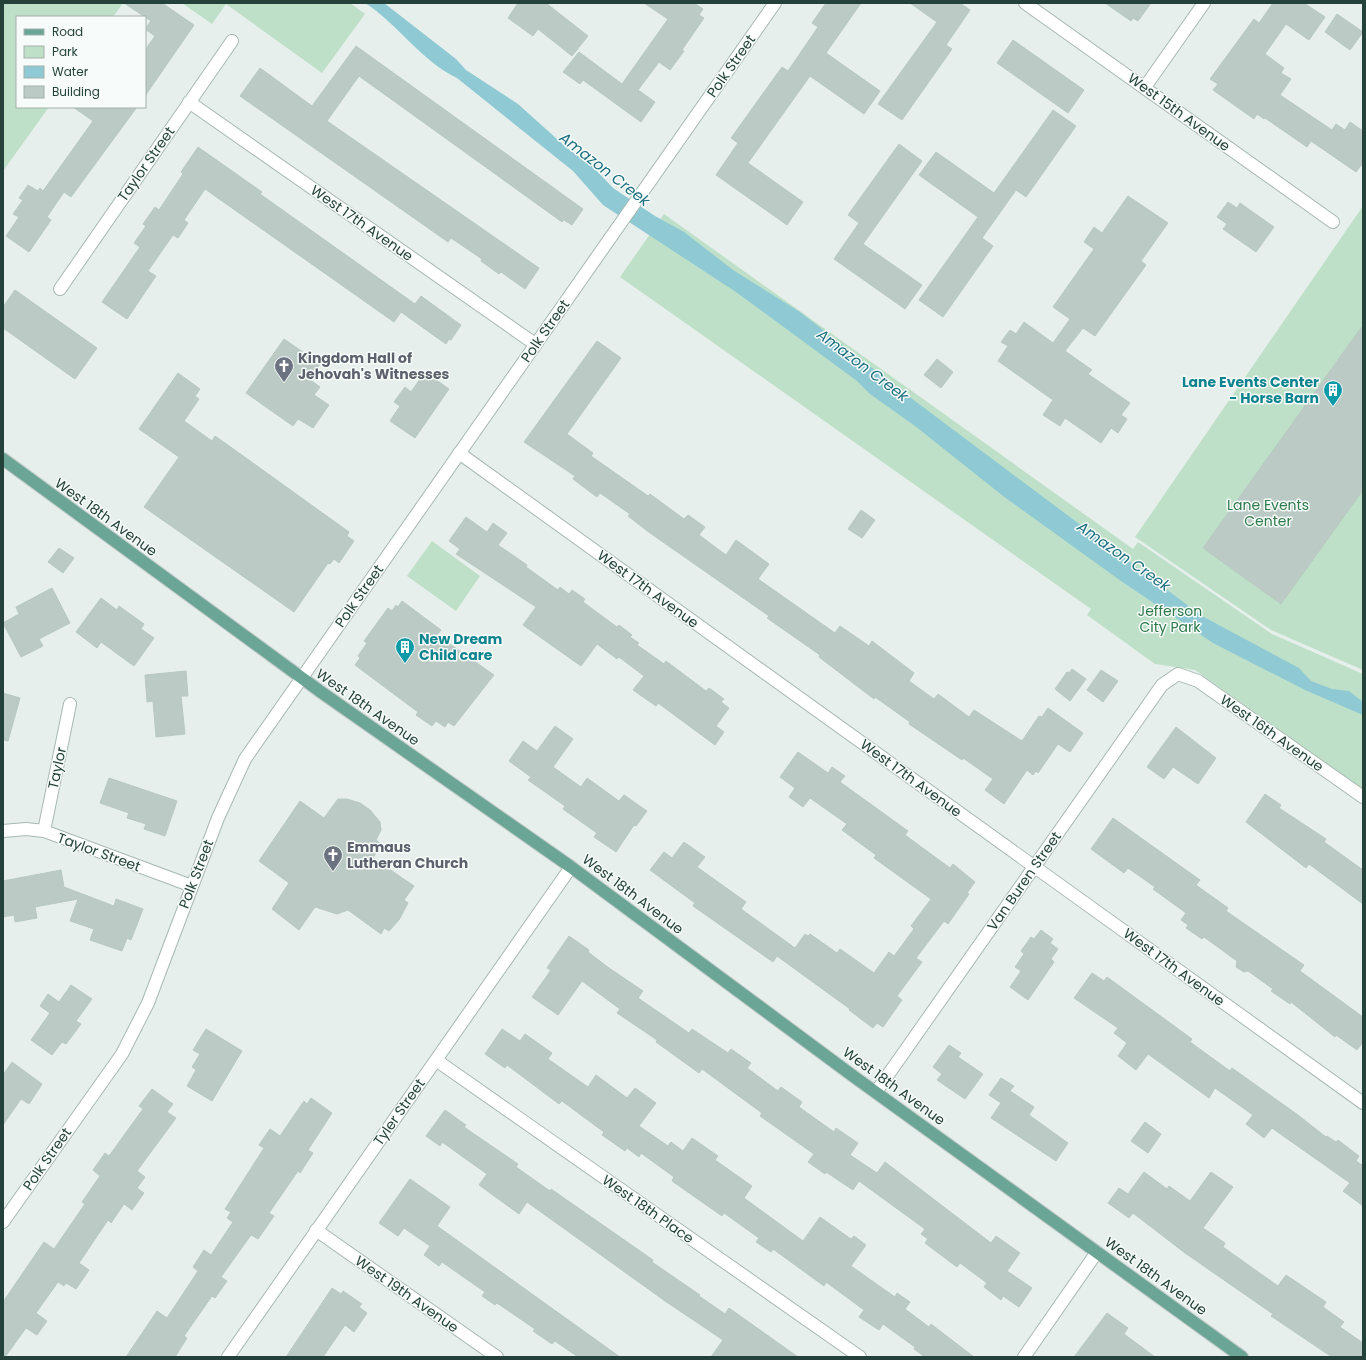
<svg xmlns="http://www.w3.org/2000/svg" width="1366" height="1360" viewBox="0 0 1366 1360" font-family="Poppins,sans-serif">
	<rect width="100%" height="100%" fill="#e6efeb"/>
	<path fill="#bfe0c8" d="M 3,3 L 123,3 L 113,17 L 17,17 L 17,107 L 49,107 L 3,171 Z
		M 182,3 L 350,3 L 365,14 L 322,73 L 226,4 L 212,24 Z
		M 1363,206 L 1363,670 L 1271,630 L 1135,537 Z
		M 664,214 L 1133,549 L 1138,542 L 1272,634 L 1363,674 L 1363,789 L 1195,670 L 1155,664 L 1087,615 L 1091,609 L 620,277 Z
		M 432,541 L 480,576 L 456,611 L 407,576 Z"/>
	<path fill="#8ec9d4" d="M 365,3 L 384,3 L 456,59 L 466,70 L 518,104 L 567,148 L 593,167 L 613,188 L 655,216 L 684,232 L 733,270 L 800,312 L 903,392 L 1202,616 L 1299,668 L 1311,681 L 1332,689 L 1349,691 L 1363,702 L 1363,715 L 1305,690 L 1213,643 L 1121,581 L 1003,496 L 915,426 L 870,394 L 857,381 L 736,292 L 603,205 L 573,171 L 457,78 C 421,61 398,24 365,3 Z"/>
	<path fill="#bbcac4" stroke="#b8c9c2" d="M 124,3 L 162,3 L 194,25 L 145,96 L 145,50 L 155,36 L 145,29 L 151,21 Z
		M 518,3 L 546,3 L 588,36 L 572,56 L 538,29 L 533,36 L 508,18 Z
		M 644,3 L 694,3 L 703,9 L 699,15 L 704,18 L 682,50 L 684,51 L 670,70 L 659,62 L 638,90 L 655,102 L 641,122 L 583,80 L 580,84 L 563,72 L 579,52 L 622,84 L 668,19 Z
		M 826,3 L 861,3 L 826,53 L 880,91 L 864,114 L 810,76 L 748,163 L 803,202 L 787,225 L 716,175 L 738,143 L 731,138 L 782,67 L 788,71 L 818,27 L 812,23 Z
		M 910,3 L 960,3 L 970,10 L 946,45 L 952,49 L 902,120 L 878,104 L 937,22 Z
		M 1105,3 L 1151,3 L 1138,21 L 1133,18 L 1131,21 Z
		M 1273,3 L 1304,3 L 1325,17 L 1309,40 L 1286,24 L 1265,54 L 1284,68 L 1281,73 L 1291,79 L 1280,95 L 1332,130 L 1336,124 L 1345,130 L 1350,122 L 1363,131 L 1363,163 L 1356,172 L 1311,141 L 1307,147 L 1265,118 L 1264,119 L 1257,114 L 1254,119 L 1213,90 L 1218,84 L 1210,79 L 1254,19 L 1259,23 Z
		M 1337,14 L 1363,32 L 1350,50 L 1325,32 Z
		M 1013,40 L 1084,90 L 1068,113 L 997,63 Z
		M 356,46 L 583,209 L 572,225 L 564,220 L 562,222 L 359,76 L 327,121 L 539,268 L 525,289 L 501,272 L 499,274 L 481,261 L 482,259 L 451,238 L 448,242 L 240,96 L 260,68 L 312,106 Z
		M 73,107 L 137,107 L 71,197 L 64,192 L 47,217 L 51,220 L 29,252 L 6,236 L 19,217 L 13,214 L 23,200 L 19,198 L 28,185 L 38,191 L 40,188 L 43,191 L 93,121 Z
		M 1053,110 L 1076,126 L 1026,197 L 1016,190 L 982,238 L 993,246 L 943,317 L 919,300 L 978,217 L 919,175 L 936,152 L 994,193 Z
		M 899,144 L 922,161 L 863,244 L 922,285 L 905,309 L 834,259 L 859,223 L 848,215 Z
		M 198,147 L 262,192 L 260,194 L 415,304 L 421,296 L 461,325 L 451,340 L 449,339 L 446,344 L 401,312 L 394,322 L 205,189 L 184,220 L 188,223 L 178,238 L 173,235 L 148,271 L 156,276 L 127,319 L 102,302 L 140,247 L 134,243 L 146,226 L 143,224 L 155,207 L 159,210 L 183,174 L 181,172 Z
		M 1128,196 L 1168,223 L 1141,261 L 1146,265 L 1095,336 L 1083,328 L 1065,351 L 1092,370 L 1088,374 L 1130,403 L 1121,415 L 1127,419 L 1118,433 L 1111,428 L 1101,443 L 1065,418 L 1060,426 L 1043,415 L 1053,400 L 998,361 L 1008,346 L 1001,342 L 1010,330 L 1016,334 L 1024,322 L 1053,343 L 1070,319 L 1053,307 L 1094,249 L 1084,242 L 1094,227 L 1102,233 Z
		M 1228,202 L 1237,208 L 1240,203 L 1274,227 L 1256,252 L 1223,229 L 1227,224 L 1217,217 Z
		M 15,290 L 97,348 L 75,379 L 3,328 L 3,307 Z
		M 1363,325 L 1363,490 L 1281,604 L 1203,548 Z
		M 284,339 L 320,364 L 309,379 L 320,387 L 314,395 L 329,405 L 313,428 L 298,419 L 293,426 L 246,393 Z
		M 597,341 L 621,358 L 567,434 L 593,453 L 591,456 L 648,496 L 650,494 L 684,519 L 688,515 L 705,527 L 699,535 L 726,555 L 736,540 L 769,564 L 758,579 L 835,633 L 840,626 L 869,646 L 872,641 L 914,673 L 909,681 L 934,699 L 938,694 L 969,717 L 974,710 L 1022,741 L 1039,716 L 1042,717 L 1048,708 L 1083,733 L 1070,752 L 1058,744 L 1038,773 L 1036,771 L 1033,775 L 1027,770 L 1004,804 L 985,790 L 993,779 L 963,758 L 962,760 L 909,724 L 910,722 L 875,697 L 874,699 L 819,657 L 820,655 L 767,618 L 769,616 L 650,533 L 628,516 L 630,514 L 600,493 L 597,497 L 573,479 L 575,476 L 524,442 Z
		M 937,359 L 953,372 L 941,388 L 924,375 Z
		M 425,372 L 449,389 L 415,438 L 390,421 L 400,406 L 394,402 L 405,387 L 411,392 Z
		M 178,373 L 200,389 L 195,396 L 199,399 L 184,421 L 212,441 L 215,436 L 239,453 L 349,532 L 347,536 L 354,541 L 339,563 L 334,559 L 330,564 L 328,563 L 294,612 L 144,507 L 179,457 L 139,429 Z
		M 861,510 L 875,520 L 862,538 L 848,529 Z
		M 466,517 L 487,532 L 493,523 L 507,533 L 498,545 L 527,565 L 526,567 L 558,590 L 560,587 L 569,594 L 572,590 L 585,599 L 583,602 L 617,627 L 619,625 L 632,635 L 630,637 L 639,643 L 637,645 L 664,664 L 666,661 L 706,691 L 709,688 L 724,699 L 721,702 L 729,708 L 716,726 L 724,732 L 715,745 L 658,703 L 656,706 L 633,690 L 644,676 L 619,657 L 617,659 L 597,644 L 581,666 L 523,625 L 536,607 L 456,554 L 460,549 L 449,541 Z
		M 59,548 L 74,558 L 63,573 L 48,562 Z
		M 52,588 L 70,623 L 39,639 L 43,646 L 21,657 L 3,623 L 19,614 L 16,607 Z
		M 101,598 L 117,610 L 119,606 L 144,624 L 141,629 L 154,638 L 134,666 L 101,642 L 97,648 L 76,632 Z
		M 402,601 L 441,630 L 437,635 L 494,675 L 454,726 L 448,722 L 445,727 L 436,721 L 432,726 L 416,715 L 418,712 L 355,665 L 360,658 L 358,656 L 367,643 L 364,641 L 388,608 L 392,611 L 396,605 L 398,607 Z
		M 1072,669 L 1086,679 L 1070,701 L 1055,689 L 1067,672 L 1069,673 Z
		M 1101,670 L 1118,681 L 1103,702 L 1087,690 Z
		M 186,671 L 188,696 L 181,696 L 185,734 L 156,737 L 153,701 L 147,702 L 145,675 Z
		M 3,693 L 20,698 L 8,741 L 3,740 Z
		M 555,726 L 573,739 L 553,767 L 581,787 L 587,778 L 619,801 L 624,795 L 647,811 L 636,826 L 634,825 L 616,852 L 594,837 L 597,833 L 563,809 L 565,806 L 528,780 L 531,777 L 509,761 L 523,741 L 537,751 Z
		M 1176,727 L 1216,758 L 1198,784 L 1173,767 L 1164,779 L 1147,767 Z
		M 798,752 L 828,773 L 832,767 L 845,776 L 840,782 L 908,831 L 905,835 L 950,868 L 953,864 L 975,882 L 967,893 L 969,894 L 948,924 L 944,921 L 916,958 L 922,962 L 897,996 L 902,1000 L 883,1027 L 877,1023 L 873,1028 L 849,1010 L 850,1009 L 777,956 L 773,962 L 693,906 L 695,903 L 650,870 L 664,852 L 672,858 L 684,842 L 705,857 L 697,867 L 746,902 L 741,909 L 795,948 L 805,934 L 808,936 L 810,934 L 837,953 L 840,949 L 874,973 L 889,952 L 894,956 L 914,929 L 911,926 L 931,899 L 874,858 L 876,855 L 842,830 L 847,824 L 810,798 L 803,807 L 789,797 L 795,788 L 780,777 Z
		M 109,778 L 177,801 L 165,836 L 144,829 L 146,824 L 127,818 L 129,813 L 100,803 Z
		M 1265,794 L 1281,805 L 1279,808 L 1326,839 L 1324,842 L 1363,870 L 1363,904 L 1309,864 L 1306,868 L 1246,822 Z
		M 338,799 L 347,799 L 360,803 L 370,810 L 380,822 L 381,830 L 376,840 L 381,844 L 373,858 L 414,886 L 404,900 L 408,903 L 399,920 L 389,931 L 384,928 L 381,934 L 348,910 L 337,914 L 315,907 L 299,930 L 272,909 L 289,883 L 259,861 L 300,801 L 324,818 Z
		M 1113,818 L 1200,880 L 1196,885 L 1228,908 L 1226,911 L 1304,965 L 1300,971 L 1363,1017 L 1363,1042 L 1357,1050 L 1336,1035 L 1335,1037 L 1291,1002 L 1290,1004 L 1271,991 L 1273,989 L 1248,971 L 1244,972 L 1236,967 L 1237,961 L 1204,937 L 1202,939 L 1186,928 L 1188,925 L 1181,920 L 1186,913 L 1153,889 L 1155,887 L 1128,868 L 1124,873 L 1091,849 Z
		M 61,870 L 64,887 L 114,906 L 116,899 L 143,909 L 131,940 L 127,938 L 122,951 L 90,940 L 94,929 L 70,921 L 78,899 L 35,907 L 37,918 L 15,922 L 14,915 L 3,917 L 3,881 Z
		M 1041,930 L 1053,939 L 1050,943 L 1058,949 L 1051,959 L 1054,962 L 1028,1000 L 1010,987 L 1021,971 L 1015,967 L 1024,954 L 1021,951 L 1031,937 L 1034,939 Z
		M 569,936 L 589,950 L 588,952 L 609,968 L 643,991 L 638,998 L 689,1033 L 692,1029 L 728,1053 L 731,1049 L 751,1063 L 747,1068 L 778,1091 L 781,1087 L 802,1102 L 799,1107 L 834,1132 L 836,1128 L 858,1143 L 850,1155 L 877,1173 L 885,1162 L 991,1243 L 996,1236 L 1020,1253 L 1007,1271 L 1032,1288 L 1019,1307 L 1003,1296 L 1001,1300 L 984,1287 L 987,1283 L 960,1263 L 957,1267 L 925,1243 L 928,1239 L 921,1234 L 925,1229 L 859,1181 L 853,1190 L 826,1172 L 825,1174 L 808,1162 L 814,1154 L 760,1116 L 762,1113 L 702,1069 L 699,1073 L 656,1042 L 657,1040 L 617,1013 L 620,1009 L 582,981 L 558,1015 L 532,997 L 551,970 L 547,968 Z
		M 1092,973 L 1104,981 L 1107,977 L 1192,1039 L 1190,1042 L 1230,1071 L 1232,1068 L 1298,1115 L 1326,1137 L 1327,1136 L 1336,1142 L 1338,1140 L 1359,1156 L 1356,1161 L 1362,1165 L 1363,1164 L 1363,1206 L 1343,1191 L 1350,1183 L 1272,1128 L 1264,1138 L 1246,1124 L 1253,1115 L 1215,1088 L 1209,1098 L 1148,1054 L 1136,1070 L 1118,1056 L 1127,1043 L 1114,1033 L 1118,1028 L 1074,998 Z
		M 71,985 L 92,999 L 76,1021 L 81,1024 L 66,1044 L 62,1042 L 52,1055 L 31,1040 L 50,1013 L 40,1006 L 48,994 L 59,1002 Z
		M 206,1029 L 242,1051 L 212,1101 L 187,1086 L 196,1070 L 192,1067 L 200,1054 L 193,1050 Z
		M 502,1029 L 520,1041 L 525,1034 L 552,1053 L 548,1059 L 588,1087 L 596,1075 L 627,1098 L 635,1088 L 656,1103 L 639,1126 L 668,1146 L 671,1142 L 683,1151 L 692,1138 L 718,1156 L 715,1160 L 752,1186 L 744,1198 L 803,1241 L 820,1217 L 851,1239 L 854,1236 L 866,1245 L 851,1266 L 895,1297 L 897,1293 L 910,1302 L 905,1309 L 929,1327 L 931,1324 L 974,1357 L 925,1357 L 914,1349 L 915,1347 L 883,1324 L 879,1330 L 859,1317 L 864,1310 L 826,1282 L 824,1286 L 773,1249 L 771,1252 L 756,1242 L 759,1238 L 724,1213 L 722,1216 L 672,1181 L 674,1177 L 641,1153 L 639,1157 L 627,1148 L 625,1151 L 602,1135 L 604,1132 L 562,1101 L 559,1104 L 507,1065 L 505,1068 L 485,1054 Z
		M 949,1045 L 961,1053 L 958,1057 L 983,1074 L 965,1099 L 937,1080 L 942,1074 L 933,1067 Z
		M 12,1062 L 42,1084 L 29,1104 L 21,1099 L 3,1125 L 3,1075 Z
		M 1001,1078 L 1014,1086 L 1010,1091 L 1034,1107 L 1029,1115 L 1068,1143 L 1056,1161 L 991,1118 L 1001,1103 L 989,1095 Z
		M 152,1089 L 173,1104 L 167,1112 L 176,1118 L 137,1171 L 145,1177 L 137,1188 L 144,1193 L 132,1210 L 124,1204 L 111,1223 L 108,1220 L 79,1263 L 89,1270 L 76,1289 L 66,1283 L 64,1286 L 58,1282 L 36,1313 L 47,1321 L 37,1335 L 26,1328 L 5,1357 L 3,1357 L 3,1302 L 44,1242 L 54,1249 L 85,1204 L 82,1202 L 100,1176 L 93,1170 L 105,1153 L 109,1156 L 143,1109 L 139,1106 Z
		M 311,1098 L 332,1113 L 308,1150 L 313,1153 L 300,1173 L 298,1171 L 269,1213 L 274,1216 L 258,1239 L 251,1235 L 221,1277 L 227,1281 L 215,1298 L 212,1296 L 184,1336 L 187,1338 L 175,1357 L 126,1357 L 157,1311 L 167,1318 L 198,1271 L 193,1267 L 204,1250 L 211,1255 L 233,1222 L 227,1218 L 231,1212 L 225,1209 L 264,1148 L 259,1145 L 270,1129 L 280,1136 L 304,1101 L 307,1104 Z
		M 445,1110 L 466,1125 L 464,1127 L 518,1164 L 516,1167 L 550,1191 L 551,1189 L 653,1260 L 652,1262 L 700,1295 L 699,1296 L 725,1314 L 729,1308 L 798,1357 L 711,1357 L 723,1340 L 665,1301 L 527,1202 L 519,1214 L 479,1185 L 487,1174 L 442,1142 L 440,1146 L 426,1136 Z
		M 1145,1122 L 1161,1134 L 1148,1153 L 1131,1141 Z
		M 1144,1172 L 1167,1189 L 1169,1186 L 1190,1201 L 1211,1172 L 1233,1187 L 1203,1228 L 1225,1243 L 1223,1247 L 1278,1286 L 1286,1275 L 1326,1302 L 1323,1307 L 1344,1322 L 1340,1327 L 1363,1343 L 1363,1357 L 1332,1357 L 1271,1316 L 1273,1314 L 1185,1253 L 1133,1213 L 1129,1218 L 1108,1203 L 1119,1188 L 1128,1194 Z
		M 410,1179 L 450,1207 L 437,1226 L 620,1357 L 578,1357 L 555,1341 L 552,1344 L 533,1331 L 535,1329 L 497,1303 L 495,1305 L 482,1296 L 485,1292 L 442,1262 L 439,1266 L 424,1255 L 430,1246 L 404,1228 L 398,1236 L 379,1223 Z
		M 332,1288 L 341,1294 L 343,1291 L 362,1304 L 359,1307 L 367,1313 L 354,1332 L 345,1325 L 323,1357 L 286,1357 Z
		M 1107,1313 L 1128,1328 L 1124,1334 L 1155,1357 L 1074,1357 Z"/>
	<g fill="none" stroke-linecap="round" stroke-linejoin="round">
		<g stroke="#a8b8b2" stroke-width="14">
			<path id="minor" d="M 1025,3 L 1333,222
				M 1145,87 L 1204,3
				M 189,102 L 535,344
				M 60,289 L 232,41
				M 459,453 L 1363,1103
				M 3,831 L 26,829 L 44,831 L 192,886
				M 44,831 L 70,704
				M 436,1060 L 860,1357
				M 876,1092 L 1162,685 L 1178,674 L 1198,681 L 1363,797
				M 3,1222 L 122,1054 L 148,1003 L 218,818 L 245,759 L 775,3
				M 316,1230 L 497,1357
				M 228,1357 L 571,867
				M 1024,1357 L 1097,1252"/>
		</g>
		<g stroke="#c2cac8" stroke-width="14">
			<path id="major" d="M 3,459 L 321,692 L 571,867 L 853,1076 L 1242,1357"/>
		</g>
		<use href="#minor" stroke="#fff" stroke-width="12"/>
		<use href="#major" stroke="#6aa596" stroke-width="12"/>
	</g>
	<defs>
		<g id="church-pin" transform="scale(1)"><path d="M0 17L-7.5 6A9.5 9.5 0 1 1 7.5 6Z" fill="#6b7280" stroke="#f7fbf9"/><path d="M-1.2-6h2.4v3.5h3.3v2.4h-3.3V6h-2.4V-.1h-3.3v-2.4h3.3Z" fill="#fff"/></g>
		<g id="building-pin" transform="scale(1)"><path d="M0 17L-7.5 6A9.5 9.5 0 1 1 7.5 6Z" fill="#0f9aa8" stroke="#f7fbf9"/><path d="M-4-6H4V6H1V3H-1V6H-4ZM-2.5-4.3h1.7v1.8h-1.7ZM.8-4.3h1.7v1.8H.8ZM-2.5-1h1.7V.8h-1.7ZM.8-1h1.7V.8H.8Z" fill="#fff"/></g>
	</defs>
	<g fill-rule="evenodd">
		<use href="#church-pin" x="284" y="366"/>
		<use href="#building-pin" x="1333" y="390"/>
		<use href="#building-pin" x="405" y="647"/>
		<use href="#church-pin" x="333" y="855"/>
	</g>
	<g text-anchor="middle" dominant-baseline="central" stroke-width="3" stroke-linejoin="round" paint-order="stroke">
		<g font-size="14" fill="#24423a" stroke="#f7fbf9">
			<text transform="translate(731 66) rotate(-55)">Polk Street</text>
			<text transform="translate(1179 112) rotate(36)">West 15th Avenue</text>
			<text transform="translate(146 164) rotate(-55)">Taylor Street</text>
			<text transform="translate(362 223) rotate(35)">West 17th Avenue</text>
			<text transform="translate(545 331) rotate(-55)">Polk Street</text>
			<text transform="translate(106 517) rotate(36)">West 18th Avenue</text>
			<text transform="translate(648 589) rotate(36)">West 17th Avenue</text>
			<text transform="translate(359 596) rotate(-55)">Polk Street</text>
			<text transform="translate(368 707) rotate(35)">West 18th Avenue</text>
			<text transform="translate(1272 733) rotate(35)">West 16th Avenue</text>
			<text transform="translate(57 768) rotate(-78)">Taylor</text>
			<text transform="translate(911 778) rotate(36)">West 17th Avenue</text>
			<text transform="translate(99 852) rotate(20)">Taylor Street</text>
			<text transform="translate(196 874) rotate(-69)">Polk Street</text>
			<text transform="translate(1024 881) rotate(-55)">Van Buren Street</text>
			<text transform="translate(633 894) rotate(37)">West 18th Avenue</text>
			<text transform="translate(1174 967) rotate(36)">West 17th Avenue</text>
			<text transform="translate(894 1086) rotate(36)">West 18th Avenue</text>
			<text transform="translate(399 1112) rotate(-55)">Tyler Street</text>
			<text transform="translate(47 1159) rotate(-55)">Polk Street</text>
			<text transform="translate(648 1209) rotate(35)">West 18th Place</text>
			<text transform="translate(1156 1276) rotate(36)">West 18th Avenue</text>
			<text transform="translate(407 1294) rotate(35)">West 19th Avenue</text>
		</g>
		<g font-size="14" font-weight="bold" fill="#5b616d" stroke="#f7fbf9" text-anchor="start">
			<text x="298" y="358">Kingdom Hall of<tspan x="298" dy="16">Jehovah's Witnesses</tspan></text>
			<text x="347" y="847">Emmaus<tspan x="347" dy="16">Lutheran Church</tspan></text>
		</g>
		<g font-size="14" font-weight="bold" fill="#0d838f" stroke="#f7fbf9" text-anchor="end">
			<text x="1319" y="382">Lane Events Center<tspan x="1319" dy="16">- Horse Barn</tspan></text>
			<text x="419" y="639" text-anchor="start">New Dream<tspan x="419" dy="16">Child care</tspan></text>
		</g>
		<g font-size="14" fill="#2d7a4b" stroke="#f7fbf9">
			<text x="1268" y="505">Lane Events<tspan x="1268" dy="16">Center</tspan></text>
			<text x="1170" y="611">Jefferson<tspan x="1170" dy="16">City Park</tspan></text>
		</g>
		<g font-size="15" font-style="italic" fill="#1c6f80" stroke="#f7fbf9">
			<text transform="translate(605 169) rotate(38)">Amazon Creek</text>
			<text transform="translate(863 365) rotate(37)">Amazon Creek</text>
			<text transform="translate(1124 556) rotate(35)">Amazon Creek</text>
		</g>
	</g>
	<rect width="1366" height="1360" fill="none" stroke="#24423a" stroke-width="8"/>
	<rect x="16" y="16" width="130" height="92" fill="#f7fbf9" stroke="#a3b1ad"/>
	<rect x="24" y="29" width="20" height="6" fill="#6aa596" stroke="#a3b1ad"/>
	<text x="52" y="36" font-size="12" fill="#24423a">Road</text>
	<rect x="24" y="46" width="20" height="12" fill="#bfe0c8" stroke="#a3b1ad"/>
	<text x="52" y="56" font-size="12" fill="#24423a">Park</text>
	<rect x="24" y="66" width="20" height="12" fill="#8ec9d4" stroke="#a3b1ad"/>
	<text x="52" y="76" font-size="12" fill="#24423a">Water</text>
	<rect x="24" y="86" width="20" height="12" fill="#bbcac4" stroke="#a3b1ad"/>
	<text x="52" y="96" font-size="12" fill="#24423a">Building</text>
</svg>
